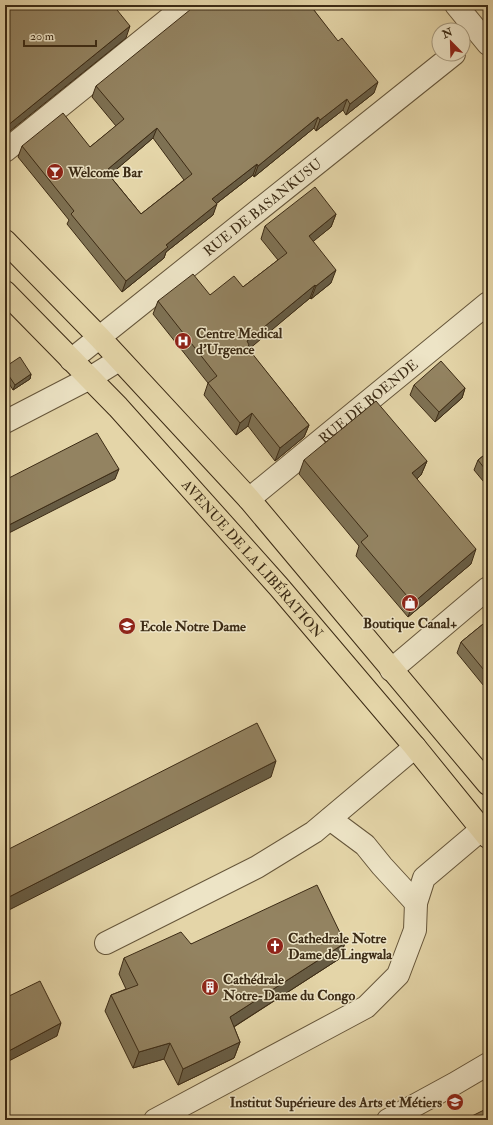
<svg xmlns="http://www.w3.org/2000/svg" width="493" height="1125" viewBox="0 0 493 1125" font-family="'IM FELL Double Pica',serif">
	<rect width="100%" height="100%" fill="#e4d5a8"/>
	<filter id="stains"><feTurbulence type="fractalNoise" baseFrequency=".005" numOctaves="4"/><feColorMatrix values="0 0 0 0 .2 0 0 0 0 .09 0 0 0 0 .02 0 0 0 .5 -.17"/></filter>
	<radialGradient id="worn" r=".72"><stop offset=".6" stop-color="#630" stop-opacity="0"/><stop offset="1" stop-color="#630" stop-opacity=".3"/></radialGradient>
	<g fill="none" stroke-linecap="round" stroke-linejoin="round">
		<g stroke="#66563a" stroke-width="24">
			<g id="minor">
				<path d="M 456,5 L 488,44"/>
				<path d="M 5,151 L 186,5"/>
				<path id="s1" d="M 71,360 L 454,54"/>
				<path d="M 5,422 L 90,378 L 119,360"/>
				<path id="s2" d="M 249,499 L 488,303"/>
				<path d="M 391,670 L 488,588"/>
				<path d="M 330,819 L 365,845 L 382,866 L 416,903"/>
				<path d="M 106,943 L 257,867 L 314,832 L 415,747"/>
				<path d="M 155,1120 L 366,1007 L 398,975 L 415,930 L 416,903 L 424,878 L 482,829"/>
				<path d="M 388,1120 L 454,1084 L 488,1064"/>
			</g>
		</g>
		<g stroke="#3c2b15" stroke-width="24">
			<g id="major">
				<path d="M 5,241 L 99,337 L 249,499 L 488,784"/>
				<path id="s3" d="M 5,292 L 118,407 L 279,587 L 415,747 L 488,837"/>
			</g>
		</g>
		<use href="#minor" stroke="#ede4c6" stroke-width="22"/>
		<use href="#major" stroke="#e4d5a8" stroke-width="22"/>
	</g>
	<path fill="#7e7153" stroke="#3c2b15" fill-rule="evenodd" d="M 250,5 L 315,5 L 314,8 L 313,9 L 374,93 L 346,115 L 343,110 L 316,131 L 314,128 L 254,177 L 253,175 L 216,204 L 213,215 L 166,252 L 164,258 L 122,292 L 67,224 L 69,220 L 18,157 L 22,146 L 90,147 L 116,126 L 92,97 L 96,86 ZM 153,138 L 184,180 L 141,214 L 110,176 L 111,174 Z
		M 336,214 L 331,227 L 313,241 L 331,283 L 311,299 L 310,298 L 248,349 L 309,425 L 304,437 L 275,461 L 248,426 L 236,435 L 204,395 L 208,383 L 153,314 L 158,301 L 210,295 L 243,287 L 278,260 L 261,239 L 265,226 Z
		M 5,367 L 31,374 L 30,379 L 13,390 L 5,377 Z
		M 414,385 L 465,388 L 462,398 L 435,422 L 410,395 Z
		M 488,452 L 488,487 L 474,470 L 478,460 Z
		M 304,460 L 427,461 L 421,475 L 417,479 L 471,564 L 408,617 L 356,556 L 359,546 L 299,474 Z
		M 488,620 L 488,691 L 457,653 L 461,642 Z
		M 345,943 L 339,959 L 234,1027 L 240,1042 L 234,1058 L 178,1085 L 164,1059 L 133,1068 L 105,1011 L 111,995 L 126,989 L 119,974 L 124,958 L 191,944 Z"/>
	<path fill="#675c44" stroke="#3c2b15" d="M 308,5 L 315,5 L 314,8 L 305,15 Z
		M 130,26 L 126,38 L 5,135 L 5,130 L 7,126 Z
		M 378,82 L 374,93 L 346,115 L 350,104 Z
		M 347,99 L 343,110 L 316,131 L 320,120 Z
		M 318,117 L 314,128 L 254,177 L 258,166 Z
		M 157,128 L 153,138 L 111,174 L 107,184 L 108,169 Z
		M 257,164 L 253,175 L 208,210 L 212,199 Z
		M 217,204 L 213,215 L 166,252 L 164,258 L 122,292 L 126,281 L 166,245 Z
		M 336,214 L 331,227 L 304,249 L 309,236 Z
		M 336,270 L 331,283 L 311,299 L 316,286 Z
		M 315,285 L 310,298 L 248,350 L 242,359 L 247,341 Z
		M 31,374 L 30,379 L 13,390 L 15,385 Z
		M 465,388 L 462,398 L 435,422 L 439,412 Z
		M 252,413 L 248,426 L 236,435 L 240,423 Z
		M 309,425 L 304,437 L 275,461 L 280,448 Z
		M 427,461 L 421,475 L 407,488 L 412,473 Z
		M 119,469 L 115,479 L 5,535 L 5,527 Z
		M 476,549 L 471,564 L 408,617 L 413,603 Z
		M 276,761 L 271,777 L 5,912 L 5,899 Z
		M 345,943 L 339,959 L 224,1033 L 230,1017 Z
		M 61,1023 L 57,1036 L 5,1063 L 5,1053 Z
		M 240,1042 L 234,1058 L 178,1085 L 183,1069 Z
		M 170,1043 L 164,1059 L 133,1068 L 139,1052 Z"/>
	<path fill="#938361" stroke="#3c2b15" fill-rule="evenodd" d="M 5,5 L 113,5 L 130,26 L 7,126 L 5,124 Z
		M 196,5 L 310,5 L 338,41 L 342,38 L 378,82 L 350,104 L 347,99 L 320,120 L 318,117 L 258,166 L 257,164 L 212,199 L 217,204 L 166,245 L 168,247 L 126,281 L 71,214 L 74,211 L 22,146 L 63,113 L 90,147 L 124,119 L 96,86 ZM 157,128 L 192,174 L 141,214 L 109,175 L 111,173 L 108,169 Z
		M 315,187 L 336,214 L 309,236 L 336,270 L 316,286 L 315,285 L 247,341 L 249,345 L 247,347 L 309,425 L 280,448 L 252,413 L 240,423 L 208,383 L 217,376 L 158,301 L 193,274 L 210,295 L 234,276 L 243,287 L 287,253 L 265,226 Z
		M 20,357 L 31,374 L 15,385 L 5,370 L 5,367 Z
		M 441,361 L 465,388 L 439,412 L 414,385 Z
		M 376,401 L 427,461 L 412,473 L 476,549 L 413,603 L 361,542 L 368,536 L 304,460 Z
		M 97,433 L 119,469 L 5,527 L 5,480 Z
		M 488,452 L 488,473 L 478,460 Z
		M 488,620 L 488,675 L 461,642 Z
		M 257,723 L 276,761 L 5,899 L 5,851 Z
		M 317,885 L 345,943 L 230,1017 L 240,1042 L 183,1069 L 170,1043 L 139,1052 L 111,995 L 138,985 L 124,958 L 181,932 L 191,944 Z
		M 40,981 L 61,1023 L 5,1053 L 5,998 Z
		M 488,1108 L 488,1120 L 464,1120 Z"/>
	<defs>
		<g id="bar-disc" transform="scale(0.9)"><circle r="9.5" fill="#8f2418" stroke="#ede4c6"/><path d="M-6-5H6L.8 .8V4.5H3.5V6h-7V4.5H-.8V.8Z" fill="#fff"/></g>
		<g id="hospital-disc" transform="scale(0.9)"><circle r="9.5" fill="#8f2418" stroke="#ede4c6"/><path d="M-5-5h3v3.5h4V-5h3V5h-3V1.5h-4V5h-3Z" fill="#fff"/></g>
		<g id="shop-disc" transform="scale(0.9)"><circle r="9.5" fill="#8f2418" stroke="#ede4c6"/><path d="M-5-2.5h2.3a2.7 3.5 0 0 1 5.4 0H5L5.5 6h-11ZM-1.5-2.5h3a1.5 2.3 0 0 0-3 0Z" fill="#fff"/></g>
		<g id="school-disc" transform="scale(0.9)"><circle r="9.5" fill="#8f2418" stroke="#ede4c6"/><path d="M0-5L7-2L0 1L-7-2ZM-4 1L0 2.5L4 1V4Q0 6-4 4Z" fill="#fff"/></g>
		<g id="church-disc" transform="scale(0.9)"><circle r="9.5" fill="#8f2418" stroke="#ede4c6"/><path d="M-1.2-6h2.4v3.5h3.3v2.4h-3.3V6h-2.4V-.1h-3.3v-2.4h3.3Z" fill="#fff"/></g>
		<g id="building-disc" transform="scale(0.9)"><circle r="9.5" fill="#8f2418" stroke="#ede4c6"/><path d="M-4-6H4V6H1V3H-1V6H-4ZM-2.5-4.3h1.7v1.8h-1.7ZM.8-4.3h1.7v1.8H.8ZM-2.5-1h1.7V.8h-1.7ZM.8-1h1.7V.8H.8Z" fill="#fff"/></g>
		<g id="university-disc" transform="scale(0.9)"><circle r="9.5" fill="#8f2418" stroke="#ede4c6"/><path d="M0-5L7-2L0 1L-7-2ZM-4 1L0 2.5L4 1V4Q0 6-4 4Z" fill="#fff"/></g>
	</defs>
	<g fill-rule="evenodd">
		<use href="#bar-disc" x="55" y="172"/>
		<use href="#hospital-disc" x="183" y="341"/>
		<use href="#shop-disc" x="410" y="603"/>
		<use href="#school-disc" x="127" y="626"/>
		<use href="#church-disc" x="275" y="946"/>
		<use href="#building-disc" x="210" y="987"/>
		<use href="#university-disc" x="455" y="1102"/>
	</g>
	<g text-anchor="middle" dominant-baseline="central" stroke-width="3" stroke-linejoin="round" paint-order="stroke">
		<g font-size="14" font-weight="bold" fill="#3c2b15" stroke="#ede4c6" text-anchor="start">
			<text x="68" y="172">Welcome Bar</text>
			<text x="196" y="333">Centre Medical<tspan x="196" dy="16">d'Urgence</tspan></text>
			<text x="410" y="623" text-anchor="middle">Boutique Canal+</text>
			<text x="140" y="626">Ecole Notre Dame</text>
			<text x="288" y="938">Cathedrale Notre<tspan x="288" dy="16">Dame de Lingwala</tspan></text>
			<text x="223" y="979">Cathédrale<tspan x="223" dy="16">Notre-Dame du Congo</tspan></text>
			<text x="442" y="1102" text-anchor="end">Institut Supérieure des Arts et Métiers</text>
		</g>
		<g font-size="14" fill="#3c2b15" stroke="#ede4c6">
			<text stroke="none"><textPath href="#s1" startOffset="245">RUE DE BASANKUSU</textPath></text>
			<text stroke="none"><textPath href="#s2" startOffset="154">RUE DE BOENDE</textPath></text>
			<text stroke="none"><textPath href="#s3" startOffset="364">AVENUE DE LA LIBÉRATION</textPath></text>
		</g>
	</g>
	<rect width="493" height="1125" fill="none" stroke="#e4d5a8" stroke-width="20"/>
	<rect x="6" y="6" width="481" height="1113" fill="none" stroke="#3c2b15" stroke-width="2"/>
	<rect x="10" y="10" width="473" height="1105" fill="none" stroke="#3c2b15"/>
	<g transform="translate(451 42) rotate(337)"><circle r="19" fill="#ede4c6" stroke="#a69a7f"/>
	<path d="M0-3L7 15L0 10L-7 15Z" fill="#8f2418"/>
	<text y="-6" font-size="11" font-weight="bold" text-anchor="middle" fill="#3c2b15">N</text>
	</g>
	<path d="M24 40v6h72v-6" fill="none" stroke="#3c2b15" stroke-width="2"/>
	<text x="30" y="40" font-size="12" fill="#3c2b15" stroke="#ede4c6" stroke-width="3" paint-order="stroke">20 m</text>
	<rect width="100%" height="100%" filter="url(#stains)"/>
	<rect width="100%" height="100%" fill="url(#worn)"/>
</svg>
